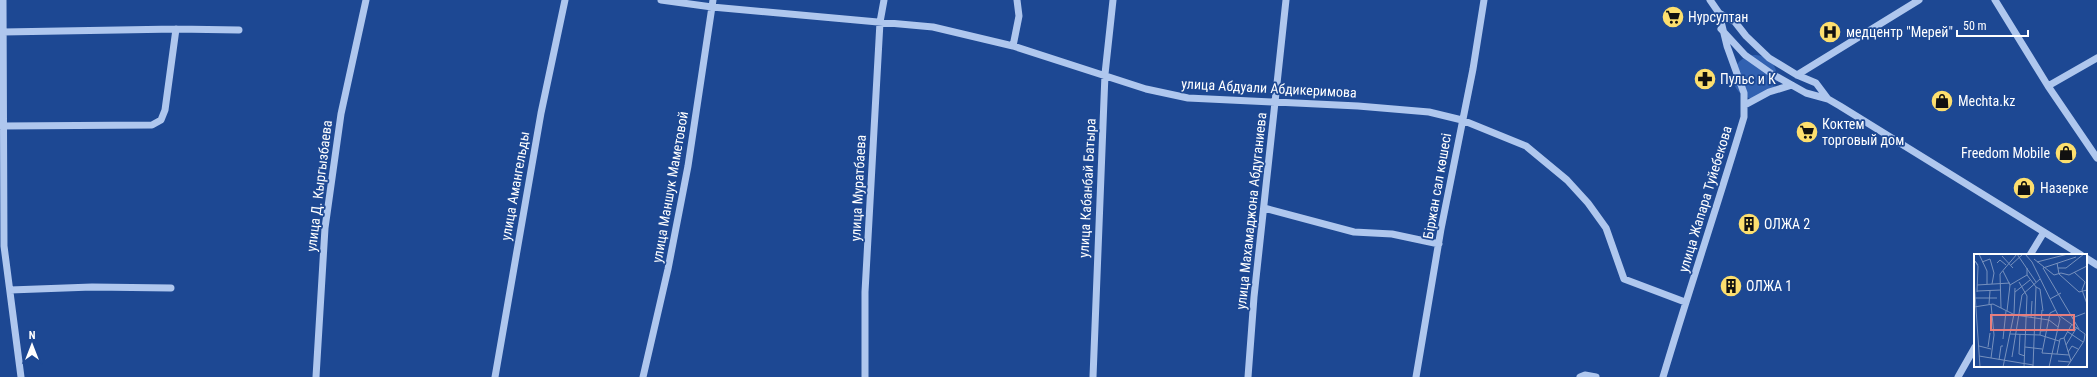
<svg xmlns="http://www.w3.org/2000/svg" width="2097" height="377" viewBox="0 0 2097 377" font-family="'Roboto Condensed',sans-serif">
	<rect width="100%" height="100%" fill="#1d4893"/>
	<path fill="#3161b1" d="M1733 77a22 22 0 1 1 44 0a22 22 0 1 1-44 0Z"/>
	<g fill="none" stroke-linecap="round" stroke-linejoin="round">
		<path stroke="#afc7ee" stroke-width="7" d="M 3,0 L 4,246 L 21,377
			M 661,0 L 712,7 L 933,27 L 1013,46 L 1146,89 L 1188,98 L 1358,106 L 1429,112 L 1462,120 L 1526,146 L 1567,180 L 1588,203 L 1606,228 L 1624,279 L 1685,302
			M 1995,0 L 2048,86 L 2097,158
			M 1719,13 L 1735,22 L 1746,36 L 1769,58 L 1797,75 L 1816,83 L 1828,99
			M 1721,29 L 1745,55 L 1772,74 L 1806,93 L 1828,99 L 1840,106 L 2081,255
			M 3,32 L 176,29 L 239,30
			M 1013,46 L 1019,16 L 1017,0
			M 1797,75 L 1919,0
			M 2048,86 L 2097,58
			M 1745,105 L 1769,92 L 1792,85
			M 2,126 L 152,125 L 161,120 L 165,110 L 176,29
			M 1264,208 L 1354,232 L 1392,234 L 1439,244
			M 2030,255 L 2044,232
			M 2086,258 L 2097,265
			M 10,290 L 92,287 L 171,288
			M 316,377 L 325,228 L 341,114 L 366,0
			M 495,377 L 541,113 L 565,0
			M 643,377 L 668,269 L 688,166 L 713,0
			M 865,377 L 865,292 L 880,22 L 884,0
			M 1093,377 L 1105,74 L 1113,0
			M 1248,377 L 1254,297 L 1286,0
			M 1416,377 L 1441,229 L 1473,69 L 1484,0
			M 1580,377 L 1585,375 L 1596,377
			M 1663,377 C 1689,290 1718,204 1744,117 L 1744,93 L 1727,46 L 1719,13 L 1710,0
			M 1958,377 L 1975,347"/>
	</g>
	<defs>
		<g id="supermarket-disc" transform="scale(1.15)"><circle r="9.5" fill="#fddf6e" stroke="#1d4893"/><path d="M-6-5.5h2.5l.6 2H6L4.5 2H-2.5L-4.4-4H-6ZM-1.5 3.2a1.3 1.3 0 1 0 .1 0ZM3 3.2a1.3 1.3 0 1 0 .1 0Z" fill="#111"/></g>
		<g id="hospital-disc" transform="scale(1.15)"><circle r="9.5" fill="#fddf6e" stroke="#1d4893"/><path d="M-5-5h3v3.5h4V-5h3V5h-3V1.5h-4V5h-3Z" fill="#111"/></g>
		<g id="pharmacy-disc" transform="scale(1.15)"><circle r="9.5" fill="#fddf6e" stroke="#1d4893"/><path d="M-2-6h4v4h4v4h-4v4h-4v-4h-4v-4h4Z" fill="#111"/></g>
		<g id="shop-disc" transform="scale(1.15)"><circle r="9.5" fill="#fddf6e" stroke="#1d4893"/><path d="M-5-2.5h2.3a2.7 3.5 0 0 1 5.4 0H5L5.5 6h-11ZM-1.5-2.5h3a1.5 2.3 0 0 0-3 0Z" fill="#111"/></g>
		<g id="building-disc" transform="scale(1.15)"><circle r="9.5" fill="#fddf6e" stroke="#1d4893"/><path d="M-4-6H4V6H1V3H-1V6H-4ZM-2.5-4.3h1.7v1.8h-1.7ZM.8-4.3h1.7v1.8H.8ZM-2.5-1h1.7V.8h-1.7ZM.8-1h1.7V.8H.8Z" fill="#111"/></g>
	</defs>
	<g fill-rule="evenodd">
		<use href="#supermarket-disc" x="1673" y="17"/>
		<use href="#hospital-disc" x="1830" y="32"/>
		<use href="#pharmacy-disc" x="1705" y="79"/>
		<use href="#shop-disc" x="1942" y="101"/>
		<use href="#supermarket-disc" x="1807" y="132"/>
		<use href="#shop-disc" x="2066" y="153"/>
		<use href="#shop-disc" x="2024" y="188"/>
		<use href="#building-disc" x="1749" y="224"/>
		<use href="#building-disc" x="1731" y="286"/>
	</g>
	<g text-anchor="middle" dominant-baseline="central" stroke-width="3.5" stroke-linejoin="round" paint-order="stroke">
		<g font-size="14" fill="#fff" stroke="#1d4893" text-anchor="start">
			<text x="1688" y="17">Нурсултан</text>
			<text x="1846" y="32">медцентр "Мерей"</text>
			<text x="1720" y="79">Пульс и К</text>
			<text x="1958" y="101">Mechta.kz</text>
			<text x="1822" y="124">Коктем<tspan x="1822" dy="16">торговый дом</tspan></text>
			<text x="2050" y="153" text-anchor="end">Freedom Mobile</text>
			<text x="2040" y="188">Назерке</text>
			<text x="1764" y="224">ОЛЖА 2</text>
			<text x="1746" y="286">ОЛЖА 1</text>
		</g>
		<g font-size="14" fill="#fff" stroke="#1d4893">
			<text transform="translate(1269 88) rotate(3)">улица Абдуали Абдикеримова</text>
			<text transform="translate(319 186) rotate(-83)">улица Д. Кыргызбаева</text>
			<text transform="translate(515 186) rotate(-80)">улица Амангельды</text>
			<text transform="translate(1437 186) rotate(-80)">Біржан сал көшесі</text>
			<text transform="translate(670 187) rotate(-80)">улица Маншук Маметовой</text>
			<text transform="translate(858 188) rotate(-87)">улица Муратбаева</text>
			<text transform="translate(1087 188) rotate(-87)">улица Кабанбай Батыра</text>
			<text transform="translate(1705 199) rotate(-73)">улица Жапара Туйебекова</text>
			<text transform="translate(1251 211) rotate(-84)">улица Махамаджона Абдуганиева</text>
		</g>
	</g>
	<g transform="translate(1974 254)">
		<rect width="113" height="113" fill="#1d4893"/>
		<path fill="none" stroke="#7791be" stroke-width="1" d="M 5,0 L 13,17 L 13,30M 43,0 L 62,28M 51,0 L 58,8 L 86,65 L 75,113M 28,2 L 39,14M 102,3 L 69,14 L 105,75M 60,5 L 80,21 L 87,19 L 95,21 L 113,12M 8,8 L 16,5 L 20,19 L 18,30M 63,8 L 94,0M 23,9 L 26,6 L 32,11M 83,9 L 85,20 L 105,38 L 113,36M 37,11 L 49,0M 53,14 L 53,21 L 62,33 L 59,113M 84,14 L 92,14 L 110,0M 29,17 L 36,31 L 33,57M 100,18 L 111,28 L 108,36 L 113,50M 0,25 L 6,113M 45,28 L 53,42 L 50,113M 3,31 L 36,29M 36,31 L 53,21M 62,33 L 66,35 L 69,57M 3,37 L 27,36M 3,38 L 4,12 L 1,7 L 4,11M 41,38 L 56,26M 48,41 L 66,25M 1,44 L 23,44M 76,45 L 87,39M 15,50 L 16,37M 17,50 L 20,81 L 17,104M 0,53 L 19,50 L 41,61 L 75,66 L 84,73M 27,54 L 26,20 L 43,0M 82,56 L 76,59 L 68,99 L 95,101M 86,62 L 111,80 L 110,87 L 93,113M 57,63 L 58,47M 98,64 L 111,59M 67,77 L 83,76M 94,78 L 109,88M 36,80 L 66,81 L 85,87M 46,80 L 45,100 L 51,102M 66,81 L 68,56M 29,85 L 32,57M 92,91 L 103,73M 5,92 L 17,95M 14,93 L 16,79M 51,93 L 68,95M 94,98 L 98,92 L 104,95M 83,100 L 86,85 L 90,84M 5,102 L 59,111M 38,103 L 48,41M 25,106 L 27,92 L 29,92M 84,107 L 96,108M 97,107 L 90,84 L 98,70M 29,113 L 40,60 L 41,34"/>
		<path fill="#e67e7e" fill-opacity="0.15" stroke="#e67e7e" stroke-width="2" d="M 17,61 L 100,61 L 100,76 L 17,76 Z"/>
		<rect width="113" height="113" fill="none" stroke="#fff" stroke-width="2"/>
	</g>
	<g transform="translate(32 345)" stroke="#1d4893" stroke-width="3" paint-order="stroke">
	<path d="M0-3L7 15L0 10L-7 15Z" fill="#ffffff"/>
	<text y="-6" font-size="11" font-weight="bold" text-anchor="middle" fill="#ffffff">N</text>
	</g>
	<path d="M1957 30v6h71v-6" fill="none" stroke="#ffffff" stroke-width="2"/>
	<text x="1963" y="30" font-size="12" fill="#ffffff" stroke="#1d4893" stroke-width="3" paint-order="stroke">50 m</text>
</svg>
